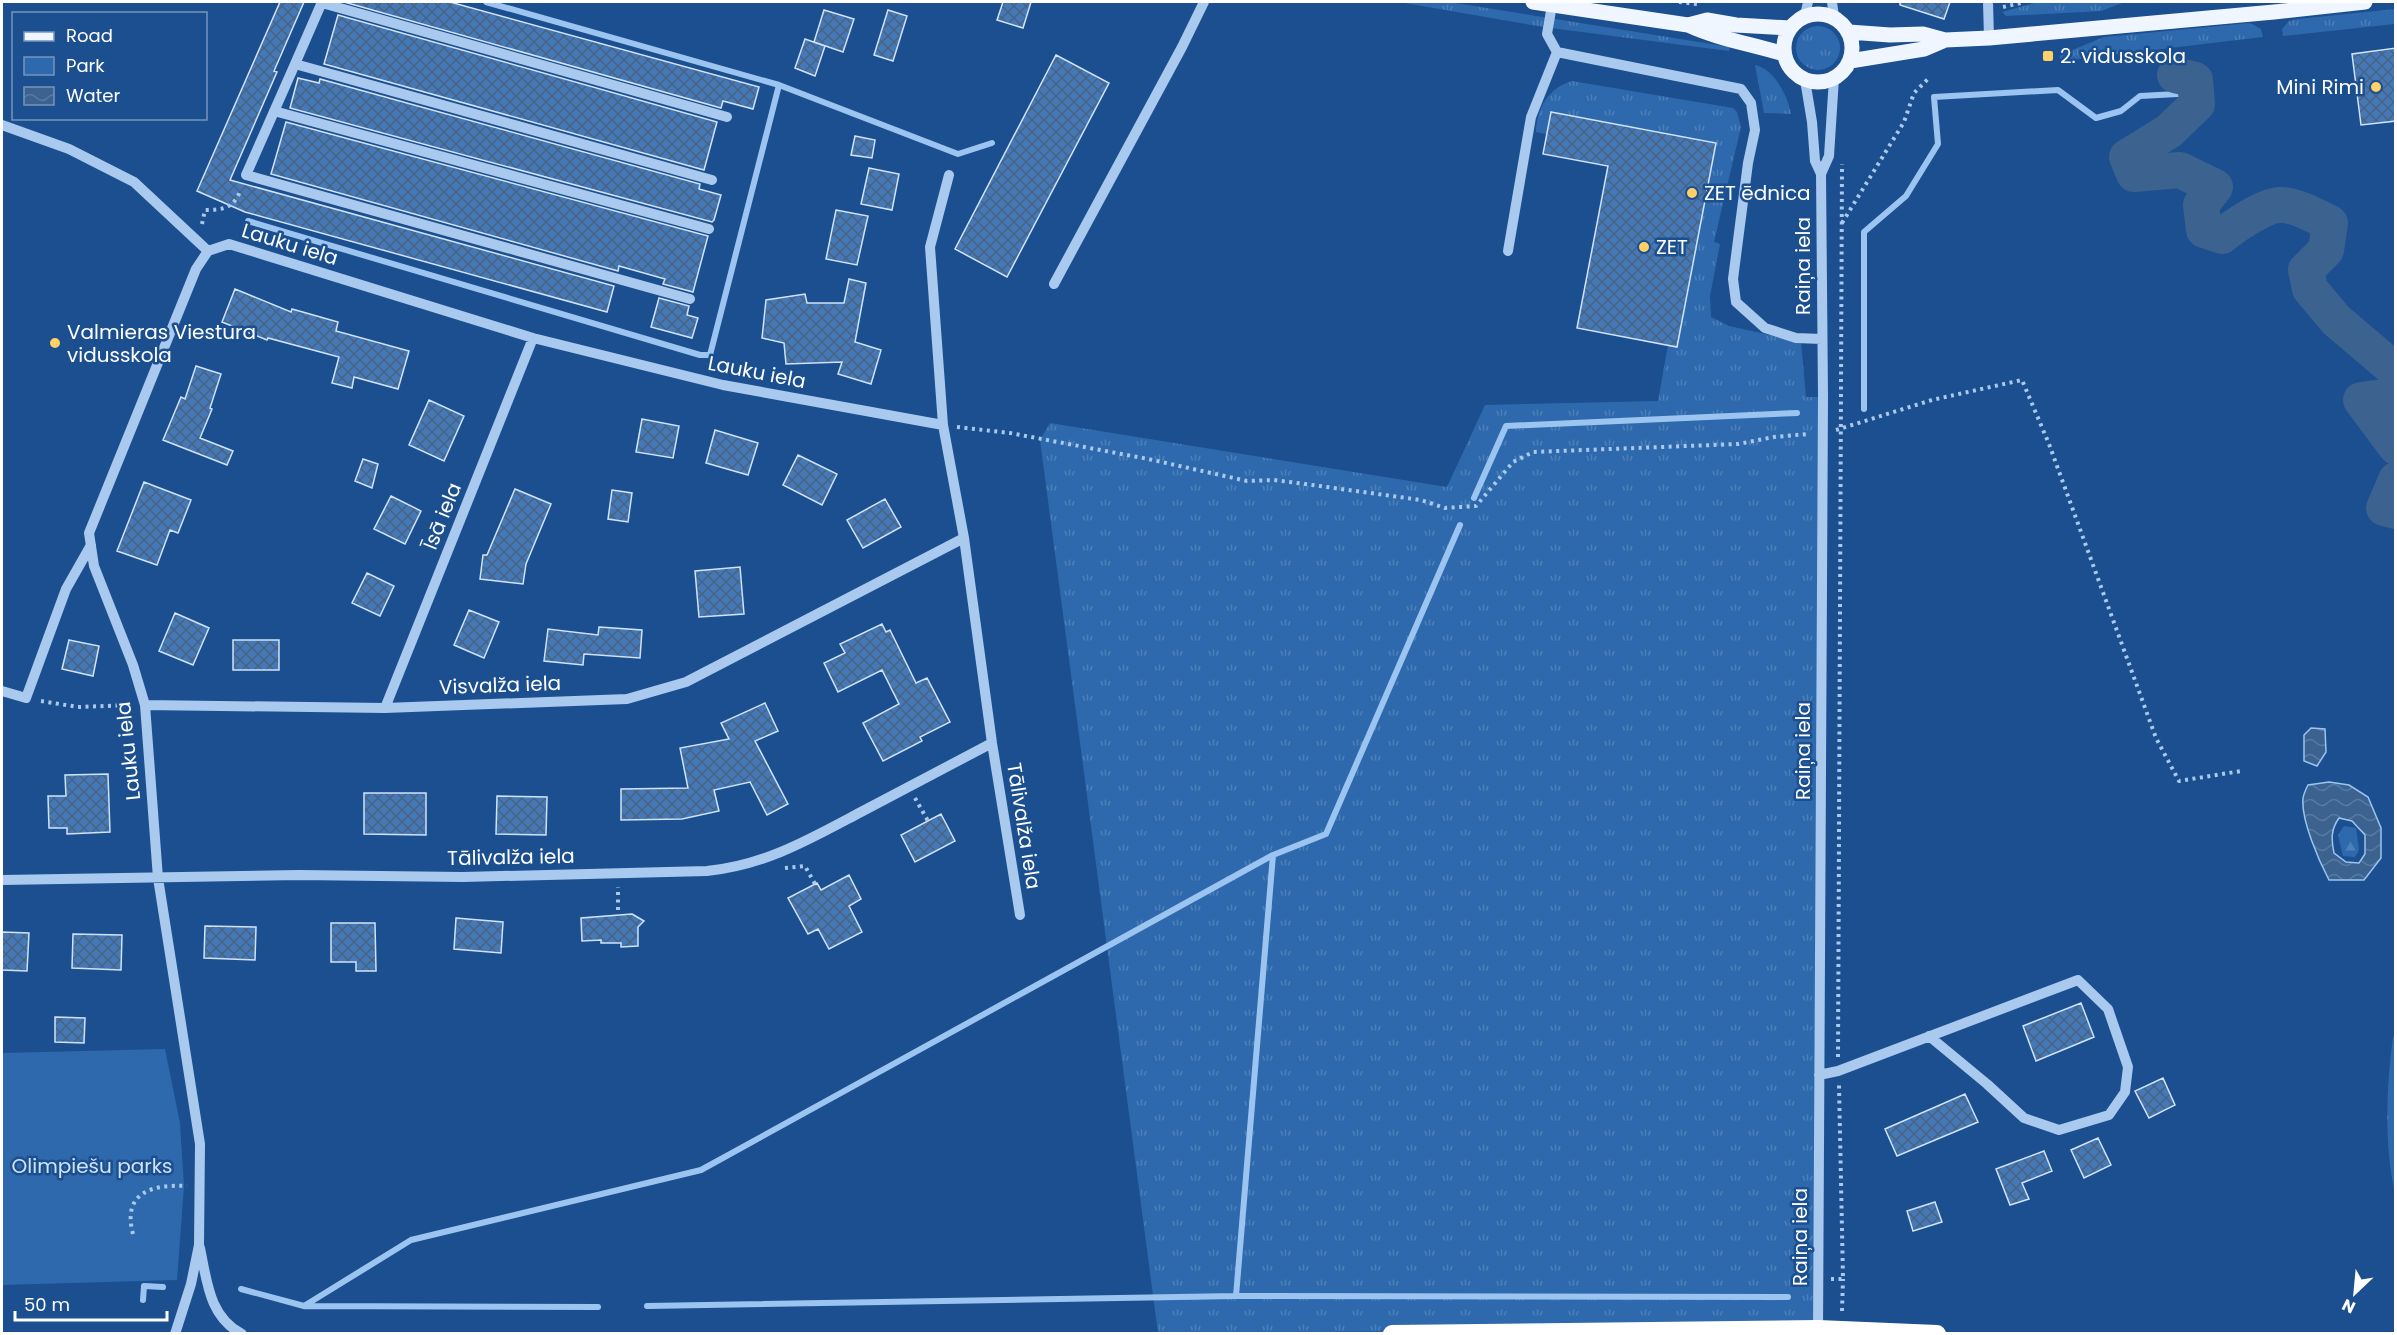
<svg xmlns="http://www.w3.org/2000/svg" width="2397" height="1335" viewBox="0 0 2397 1335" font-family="Poppins,sans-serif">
	<defs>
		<pattern id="grass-tufts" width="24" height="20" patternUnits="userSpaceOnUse" patternTransform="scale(1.5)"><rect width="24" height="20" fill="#2e69ad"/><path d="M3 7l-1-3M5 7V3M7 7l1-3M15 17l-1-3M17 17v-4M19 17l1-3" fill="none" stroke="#4d80b9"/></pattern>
		<pattern id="forest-firs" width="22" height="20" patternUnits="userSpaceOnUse" patternTransform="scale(1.5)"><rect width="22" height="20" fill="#2e69ad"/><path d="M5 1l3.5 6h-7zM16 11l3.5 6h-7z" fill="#4d80b9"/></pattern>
		<pattern id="water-waves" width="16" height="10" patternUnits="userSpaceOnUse" patternTransform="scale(1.5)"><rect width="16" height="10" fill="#3c6290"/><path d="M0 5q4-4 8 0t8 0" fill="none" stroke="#597aa1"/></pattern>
		<pattern id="building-cross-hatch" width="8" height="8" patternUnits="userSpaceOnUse" patternTransform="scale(1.5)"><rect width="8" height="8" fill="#4478b7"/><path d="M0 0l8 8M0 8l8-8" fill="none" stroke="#486282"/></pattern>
	</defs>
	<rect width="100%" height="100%" fill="#1b4f8f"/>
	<path fill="url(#grass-tufts)" d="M 1399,2 L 1449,2 L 1730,47 L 1729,51 L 1543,27 Z
		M 2038,2 L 2125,2 L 2101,11 L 2006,16 L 2002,12 Z
		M 2395,9 L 2395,24 L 2283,36 L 2282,29 L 2289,21 L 2298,19 Z
		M 2250,23 L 2261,29 L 2263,37 L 2060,61 L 2060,55 L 2104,37 Z
		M1796 48a22 22 0 1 1 44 0a22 22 0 1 1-44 0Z
		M 1755,65 C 1774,69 1788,96 1791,114 L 1764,113 Z
		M 1572,81 L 1733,108 L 1737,112 L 1741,127 L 1714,242 L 1720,244 L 1710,296 L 1711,317 L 1729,326 L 1801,342 L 1806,397 L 1823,397 L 1818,1329 L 1158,1333 L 1040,440 L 1050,423 L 1447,487 L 1485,405 L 1658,401 L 1668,345 L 1677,346 L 1716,143 L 1551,112 L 1546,134 L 1536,132 C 1537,108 1548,88 1572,81 Z
		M 2392,397 L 2395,401 L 2395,447 L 2361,400 Z
		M 2395,480 L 2395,511 L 2384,508 Z
		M 2395,1036 L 2396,1036 L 2395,1194 C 2384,1143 2386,1088 2393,1037 Z"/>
	<path fill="url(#forest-firs)" d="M 2344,826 L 2356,828 L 2359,850 L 2355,857 L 2343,856 L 2338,835 Z"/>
	<path fill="#2e69ad" d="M 165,1049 L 180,1123 L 184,1186 L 177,1280 L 2,1285 L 2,1053 Z"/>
	<path fill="url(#water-waves)" stroke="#9cc4f0" stroke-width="1.5" fill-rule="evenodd" d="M 2311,728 L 2325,729 L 2326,752 L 2317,766 L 2304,761 L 2304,735 Z
		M 2329,782 L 2349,785 L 2368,797 L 2381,828 L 2381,858 L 2364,880 L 2329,880 C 2319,861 2301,820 2303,799 C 2303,795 2306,789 2308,785 ZM 2339,818 L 2352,821 L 2365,835 L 2365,854 L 2359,863 L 2346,862 L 2334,853 C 2331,839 2331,829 2339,818 Z"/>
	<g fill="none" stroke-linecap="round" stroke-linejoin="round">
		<path stroke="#9cc4f0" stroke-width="6" d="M 486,2 L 779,85 L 958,154 L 992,143
			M 248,221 L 700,355 L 710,355 L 779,85
			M 1864,409 L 1864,232 L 1906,196 L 1938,144 L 1934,97 L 2058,90 L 2096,118 L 2121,111 L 2140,96 L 2196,93
			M 1474,498 L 1506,426 L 1797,413
			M 241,1289 L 304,1306 L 598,1307
			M 1236,1296 L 1273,855
			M 143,1300 L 144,1286 L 163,1287
			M 304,1306 L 411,1240 L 701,1170 L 1273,855 L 1326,834 L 1460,525
			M 647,1306 L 1236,1296 L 1788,1297"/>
		<path stroke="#3c6290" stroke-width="36" d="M 2175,75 L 2195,80 L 2197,104 L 2169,131 L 2127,157 L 2134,174 L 2180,170 L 2215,187 L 2201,205 L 2204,230 L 2222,236 C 2234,226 2265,205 2280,205 C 2294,204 2317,217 2330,223 L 2326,250 L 2306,270 L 2310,289 L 2336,320 L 2396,371
			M 2396,384 L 2392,396 L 2361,400 L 2396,447
			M 2396,480 L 2384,508 L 2396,511"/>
	</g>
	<path fill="url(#building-cross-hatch)" stroke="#cfe3fa" stroke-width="1.5" d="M 280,2 L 304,2 L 274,71 L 277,72 L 230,180 L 614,286 L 607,312 L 245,212 L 197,191 Z
		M 344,2 L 450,2 L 759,87 L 753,109 L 723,101 L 721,108 Z
		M 1003,2 L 1031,2 L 1023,28 L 997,20 Z
		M 1900,2 L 1950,2 L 1944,19 L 1900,5 Z
		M 824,10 L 854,19 L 843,52 L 814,42 Z
		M 888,10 L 907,16 L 893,61 L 874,55 Z
		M 338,15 L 717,122 L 704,170 L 324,64 Z
		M 805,39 L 825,46 L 815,76 L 795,68 Z
		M 2396,48 L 2396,121 L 2361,125 L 2352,54 Z
		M 1056,55 L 1109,83 L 1007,277 L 955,249 Z
		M 298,78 L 319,83 L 320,79 L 700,184 L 699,189 L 721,195 L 714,220 L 712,222 L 290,108 Z
		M 1551,112 L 1716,143 L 1677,347 L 1577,328 L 1608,166 L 1543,154 Z
		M 286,122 L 708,236 L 693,292 L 663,284 L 665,279 L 619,266 L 618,271 L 271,174 Z
		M 855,136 L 875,140 L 872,158 L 851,155 Z
		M 869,168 L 899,174 L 892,210 L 861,204 Z
		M 836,210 L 868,216 L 857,265 L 826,259 Z
		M 849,279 L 866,283 L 855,342 L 881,350 L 871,384 L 838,374 L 842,362 L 786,364 L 784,343 L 762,338 L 766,300 L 805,294 L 807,303 L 844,303 Z
		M 235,289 L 291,312 L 292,309 L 338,322 L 336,331 L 409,351 L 398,389 L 354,377 L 352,388 L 332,383 L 339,357 L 268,338 L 267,340 L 222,322 Z
		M 659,298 L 689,306 L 687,315 L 698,318 L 692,338 L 651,327 Z
		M 196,366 L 221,374 L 210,408 L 212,409 L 200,438 L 233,451 L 227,465 L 163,440 L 181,397 L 185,399 Z
		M 429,400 L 464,416 L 444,461 L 409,445 Z
		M 642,419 L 679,426 L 673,458 L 636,452 Z
		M 715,430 L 758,443 L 748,475 L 706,463 Z
		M 798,455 L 837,474 L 822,505 L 783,485 Z
		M 363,459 L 378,464 L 372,488 L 355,481 Z
		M 144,482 L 191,500 L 178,533 L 170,530 L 157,565 L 117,551 Z
		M 515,489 L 551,504 L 526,564 L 523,584 L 480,579 L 483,555 L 487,555 Z
		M 612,490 L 632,493 L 628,522 L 608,519 Z
		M 391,496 L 421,511 L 405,544 L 374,529 Z
		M 885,499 L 901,527 L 863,548 L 847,520 Z
		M 740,567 L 744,614 L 699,617 L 695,571 Z
		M 367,573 L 394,586 L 380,616 L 352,603 Z
		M 469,610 L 499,622 L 484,658 L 454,645 Z
		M 175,613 L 209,628 L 193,665 L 159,651 Z
		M 882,624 L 886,632 L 890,630 L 916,683 L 927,678 L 950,722 L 920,737 L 922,741 L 883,761 L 863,723 L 899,704 L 882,670 L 838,692 L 824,663 L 845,653 L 840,644 Z
		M 599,627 L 642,630 L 640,658 L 584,654 L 583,665 L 544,661 L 548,629 L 598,635 Z
		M 69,640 L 99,646 L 93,676 L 62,669 Z
		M 233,640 L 279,640 L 279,670 L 233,670 Z
		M 765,703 L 778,731 L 755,741 L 788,804 L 767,815 L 750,782 L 714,790 L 719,811 L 682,819 L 621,820 L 621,789 L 688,788 L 680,748 L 729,739 L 721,723 Z
		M 108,774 L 110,832 L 67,834 L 67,828 L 49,828 L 48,796 L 66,796 L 65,775 Z
		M 364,793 L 426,793 L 426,835 L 364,834 Z
		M 497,796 L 547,797 L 546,835 L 496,834 Z
		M 941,814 L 955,841 L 915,862 L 901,835 Z
		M 849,875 L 861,899 L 849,906 L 862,932 L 829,949 L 818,929 L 808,934 L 788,898 L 817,883 L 821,890 Z
		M 632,914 L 644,921 L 638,927 L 638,946 L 621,947 L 621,943 L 601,943 L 601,940 L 582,941 L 581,918 Z
		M 456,918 L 503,922 L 501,953 L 454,949 Z
		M 331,923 L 375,923 L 376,971 L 356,971 L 356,962 L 331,962 Z
		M 205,926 L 256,927 L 255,960 L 204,958 Z
		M 2,932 L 29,933 L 27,971 L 2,970 Z
		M 73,934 L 122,935 L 121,970 L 72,968 Z
		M 2081,1003 L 2094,1037 L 2036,1061 L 2023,1026 Z
		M 55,1017 L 85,1018 L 84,1043 L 55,1042 Z
		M 2163,1078 L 2175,1105 L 2149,1118 L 2135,1091 Z
		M 1965,1094 L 1978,1122 L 1897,1156 L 1885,1129 Z
		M 2098,1138 L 2111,1165 L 2084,1178 L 2071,1150 Z
		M 2044,1151 L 2052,1171 L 2022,1183 L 2029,1199 L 2010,1205 L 1996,1169 Z
		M 1935,1202 L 1942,1222 L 1913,1231 L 1907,1211 Z"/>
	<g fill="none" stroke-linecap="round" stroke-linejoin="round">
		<path stroke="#a9c9ee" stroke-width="4" stroke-dasharray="3 4.5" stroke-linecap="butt" d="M 1679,2 L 1697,4
			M 2003,7 L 2025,2
			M 1842,223 L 1904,122 L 1914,93 L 1930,77
			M 202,224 L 205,210 C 224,210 234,208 241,189
			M 957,427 L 1010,433 L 1148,459 L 1247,481 L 1274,480 L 1305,484 L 1421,500 L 1445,508 L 1476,506 L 1513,462 L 1533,452 L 1738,444 L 1774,437 L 1808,434
			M 1836,430 L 1932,400 L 2022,380 L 2049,444 L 2156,738 L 2179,781 L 2241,771
			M 41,701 L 78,707 L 132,705
			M 915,798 L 928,821
			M 785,868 L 805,866 L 815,884
			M 618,910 L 618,887
			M 1838,1057 L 1842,164
			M 133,1234 C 122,1193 151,1184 187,1186
			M 1831,1279 L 1843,1279 L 1839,1085
			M 1842,1311 L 1843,1279"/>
		<path stroke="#a9c9ee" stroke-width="10" d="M 322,2 L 295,64 L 712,180
			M 1832,2 L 1834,17
			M 1988,2 L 1989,38
			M 322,3 L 727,117
			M 1552,5 L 1547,34 L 1557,52
			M 1805,15 L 1808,2
			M 295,64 L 246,175 L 690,299
			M 1805,80 L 1812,122 L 1815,161 L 1821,174
			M 274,111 L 709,229
			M 2,125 L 69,149 L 134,182 L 208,251
			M 949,175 L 930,247 L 943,425 L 964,538 L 992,743 L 1020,915
			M 1508,251 L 1531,117 L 1557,52 L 1741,89 L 1751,103 L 1755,130 L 1748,163 L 1733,279 L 1736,302 L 1765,328 L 1796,338 L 1822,339
			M 1054,284 L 1182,47 L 1204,2
			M 2,691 L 26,698 L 66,589 L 91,545
			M 145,705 L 385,708 L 627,699 L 686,682 L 964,538
			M 385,708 L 533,338
			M 2,880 L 299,875 L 463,877 L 707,871 C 766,865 810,839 861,812 C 905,789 949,766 992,743
			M 1819,1075 L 1838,1071 L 2078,980 L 2108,1009 L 2128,1067 L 2125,1092 L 2109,1115 L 2059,1130 L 2024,1118 L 1987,1084 L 1929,1036
			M 200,1248 C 207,1281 209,1317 242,1334
			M 1818,1333 L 1823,397 L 1821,174 L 1829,156 L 1834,78
			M 175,1334 L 191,1284 L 199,1245 L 200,1144 L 158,878 L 145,705 L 133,665 L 94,566 L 89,533 L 196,269 L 208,251 L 229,244 L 533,338 L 723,385 L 943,425"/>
		<path stroke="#f0f6ff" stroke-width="15" d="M 1533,2 L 1688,25 C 1718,39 1752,44 1784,54
			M1784 48a34 34 0 1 1 68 0a34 34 0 1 1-68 0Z
			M 1688,25 L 1707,20 L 1736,25 L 1789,28
			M 1849,32 L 1890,35 L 1923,34 L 1945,40 L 1989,38 L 2274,12 L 2365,2
			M 1850,61 L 1924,49 L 1945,40"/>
		<path stroke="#fff" stroke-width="18" d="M 1392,1334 L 1818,1329 L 1937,1334"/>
	</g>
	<g fill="#ffd166" stroke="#1b4f8f" stroke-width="2">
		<rect x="2042" y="50" width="12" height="12" rx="3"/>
		<circle cx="2376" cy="87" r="6"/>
		<circle cx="1692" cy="193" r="6"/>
		<circle cx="1644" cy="247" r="6"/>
		<circle cx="55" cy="343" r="6"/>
	</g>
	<g text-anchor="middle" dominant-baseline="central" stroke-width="5" stroke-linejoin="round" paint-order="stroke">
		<g font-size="20" fill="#fff" stroke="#1b4f8f" text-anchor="start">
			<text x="2060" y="56">2. vidusskola</text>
			<text x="2364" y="87" text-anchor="end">Mini Rimi</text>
			<text x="1704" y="193">ZET ēdnica</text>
			<text x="1656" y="247">ZET</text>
			<text x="67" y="332">Valmieras Viestura<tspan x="67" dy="23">vidusskola</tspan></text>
		</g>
		<g font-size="20" fill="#fff" stroke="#1b4f8f">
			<text transform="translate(290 244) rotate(17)">Lauku iela</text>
			<text transform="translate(1803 266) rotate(-90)">Raiņa iela</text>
			<text transform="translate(757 372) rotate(11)">Lauku iela</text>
			<text transform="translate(442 516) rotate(-68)">Īsā iela</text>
			<text transform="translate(500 685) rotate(-2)">Visvalža iela</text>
			<text transform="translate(128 751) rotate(-96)">Lauku iela</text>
			<text transform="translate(1803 751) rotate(-90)">Raiņa iela</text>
			<text transform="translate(1024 826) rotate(81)">Tālivalža iela</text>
			<text transform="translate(511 857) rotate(-1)">Tālivalža iela</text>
			<text transform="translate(1800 1237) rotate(-90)">Raiņa iela</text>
		</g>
		<g font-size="20" fill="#cfe3fa" stroke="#1b4f8f">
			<text x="92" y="1166">Olimpiešu parks</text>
		</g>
	</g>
	<rect width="2397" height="1335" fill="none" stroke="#ffffff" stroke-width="6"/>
	<rect x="12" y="12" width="195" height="108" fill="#1b4f8f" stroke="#7695bc" stroke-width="1.5"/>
	<rect x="24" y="32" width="30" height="9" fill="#f0f6ff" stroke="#7695bc" stroke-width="1.5"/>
	<text x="66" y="42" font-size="18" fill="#ffffff">Road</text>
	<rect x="24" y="57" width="30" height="18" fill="#2e69ad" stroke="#7695bc" stroke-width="1.5"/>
	<text x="66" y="72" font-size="18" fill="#ffffff">Park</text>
	<rect x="24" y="87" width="30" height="18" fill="url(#water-waves)" stroke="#7695bc" stroke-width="1.5"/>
	<text x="66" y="102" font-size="18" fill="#ffffff">Water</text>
	<g transform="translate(2355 1293) rotate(206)" stroke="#1b4f8f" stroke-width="4.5" paint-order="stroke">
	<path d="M0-4.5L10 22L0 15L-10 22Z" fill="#ffffff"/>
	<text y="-9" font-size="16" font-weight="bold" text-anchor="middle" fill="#ffffff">N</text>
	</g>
	<path d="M15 1311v9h152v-9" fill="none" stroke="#ffffff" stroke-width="3"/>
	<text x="24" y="1311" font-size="18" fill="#ffffff" stroke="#1b4f8f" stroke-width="4.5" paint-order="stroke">50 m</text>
</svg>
